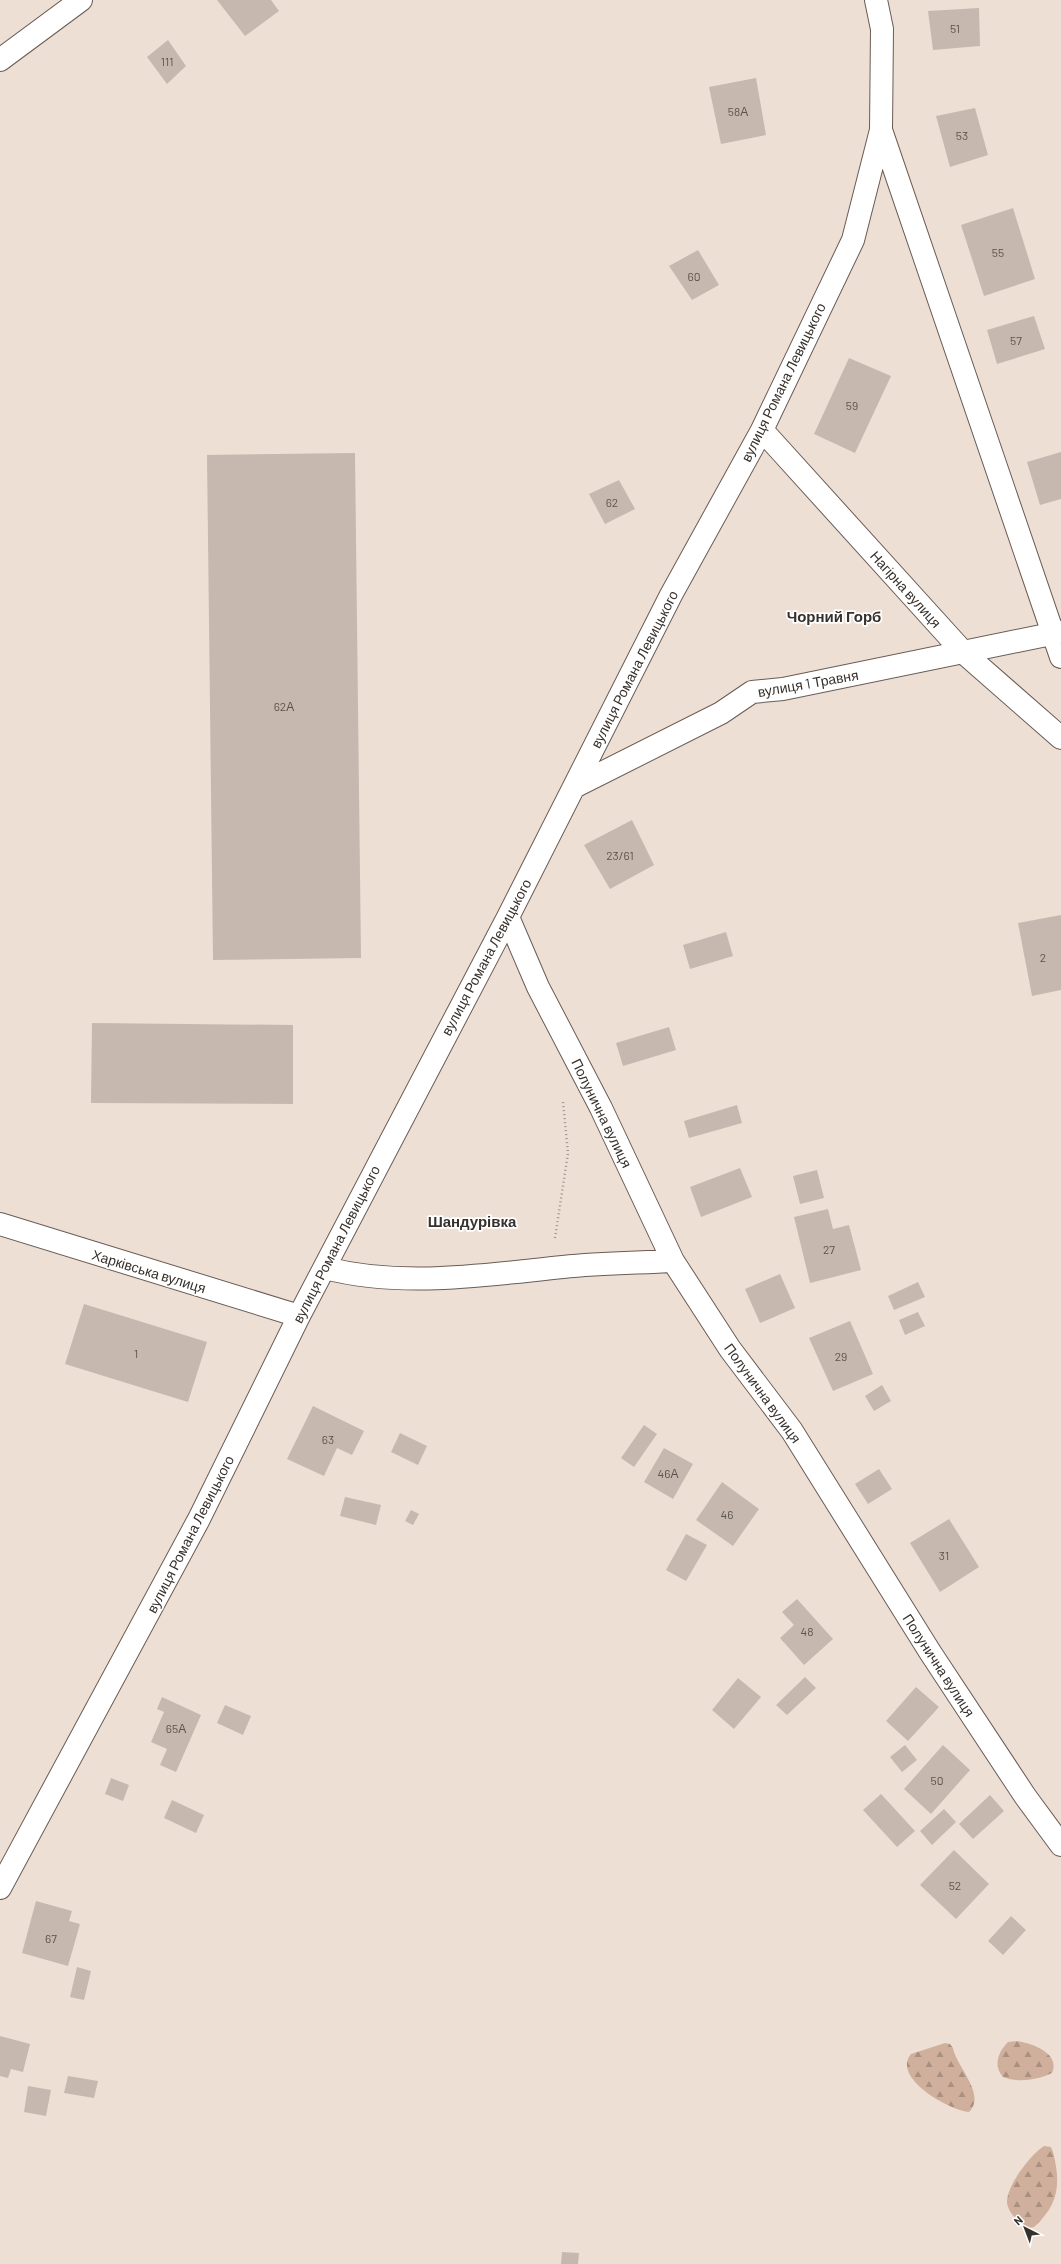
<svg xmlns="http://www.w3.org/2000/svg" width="1061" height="2264" viewBox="0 0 1061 2264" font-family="Barlow,sans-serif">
	<defs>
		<pattern id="forest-firs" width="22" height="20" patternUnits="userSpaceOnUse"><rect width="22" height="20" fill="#d0b09c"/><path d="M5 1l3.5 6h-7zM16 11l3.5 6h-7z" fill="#aa9080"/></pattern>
	</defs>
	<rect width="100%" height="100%" fill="#eedfd5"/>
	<path fill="url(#forest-firs)" d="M 1017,2041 C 1031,2043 1061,2053 1052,2073 C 1038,2080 1017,2083 1003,2077 C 993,2066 998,2052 1008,2042 Z
		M 945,2043 L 950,2044 L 953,2048 C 956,2066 987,2095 969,2112 C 949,2110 891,2078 911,2054 Z
		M 1044,2146 L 1051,2147 L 1053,2152 C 1061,2183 1059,2205 1034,2227 C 1027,2229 1023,2227 1018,2221 C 1013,2216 1008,2210 1007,2203 C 1006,2186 1031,2154 1044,2146 Z"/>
	<path fill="#c7b8af" d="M 217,0 L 271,0 L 279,11 L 245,36 Z
		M 979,8 L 980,46 L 933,50 L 928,11 Z
		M 168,40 L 186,66 L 167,84 L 147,57 Z
		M 756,78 L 766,135 L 721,144 L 709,87 Z
		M 975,108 L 988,155 L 950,167 L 936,116 Z
		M 1013,208 L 1035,279 L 984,296 L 961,225 Z
		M 698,250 L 719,285 L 692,300 L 669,266 Z
		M 1034,316 L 1045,349 L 997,364 L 987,330 Z
		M 849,358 L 891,376 L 855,453 L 814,434 Z
		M 1061,452 L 1061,499 L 1040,505 L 1027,462 Z
		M 355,453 L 361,958 L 213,960 L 207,455 Z
		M 619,480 L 635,509 L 605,524 L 589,494 Z
		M 632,820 L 654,865 L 610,889 L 584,845 Z
		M 1061,915 L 1061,990 L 1032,996 L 1018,923 Z
		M 726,932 L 733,956 L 690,969 L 683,945 Z
		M 92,1023 L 293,1025 L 293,1104 L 91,1103 Z
		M 669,1027 L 676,1050 L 623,1066 L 616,1043 Z
		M 737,1105 L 742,1123 L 689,1138 L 684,1121 Z
		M 740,1168 L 752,1197 L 701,1217 L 690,1187 Z
		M 817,1170 L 824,1198 L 800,1204 L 793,1176 Z
		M 828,1209 L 833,1229 L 849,1225 L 861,1270 L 810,1283 L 794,1217 Z
		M 780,1274 L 795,1308 L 760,1323 L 745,1289 Z
		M 918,1282 L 925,1297 L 894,1310 L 888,1296 Z
		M 84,1304 L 207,1342 L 188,1402 L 65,1364 Z
		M 918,1312 L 925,1326 L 905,1335 L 899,1320 Z
		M 850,1321 L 873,1374 L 833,1391 L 809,1338 Z
		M 882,1385 L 891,1401 L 874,1411 L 865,1396 Z
		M 313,1406 L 364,1431 L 352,1455 L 337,1448 L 324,1476 L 287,1459 Z
		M 644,1425 L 657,1434 L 634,1467 L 621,1458 Z
		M 400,1433 L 427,1446 L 418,1465 L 391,1452 Z
		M 664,1448 L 693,1464 L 673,1499 L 644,1482 Z
		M 879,1469 L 892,1489 L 868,1504 L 855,1484 Z
		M 722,1482 L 759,1509 L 733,1546 L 696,1520 Z
		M 345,1497 L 381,1505 L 376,1525 L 340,1516 Z
		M 411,1510 L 419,1514 L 413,1525 L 405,1521 Z
		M 949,1519 L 979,1567 L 940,1592 L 910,1543 Z
		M 686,1534 L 707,1545 L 686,1581 L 666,1570 Z
		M 797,1599 L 833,1639 L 804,1665 L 780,1638 L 794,1625 L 782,1612 Z
		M 805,1677 L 816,1688 L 787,1715 L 776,1705 Z
		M 738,1678 L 761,1697 L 734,1729 L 712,1710 Z
		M 916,1687 L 939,1707 L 908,1741 L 886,1721 Z
		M 162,1697 L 201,1715 L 176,1772 L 160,1765 L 167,1749 L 151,1742 L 164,1712 L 157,1709 Z
		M 225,1705 L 251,1716 L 243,1735 L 217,1723 Z
		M 905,1745 L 917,1760 L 902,1772 L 890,1757 Z
		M 943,1745 L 970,1770 L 931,1814 L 904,1789 Z
		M 111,1778 L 129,1785 L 123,1801 L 105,1794 Z
		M 881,1794 L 915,1831 L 897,1847 L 863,1810 Z
		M 990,1795 L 1004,1811 L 973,1839 L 959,1824 Z
		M 172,1800 L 204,1815 L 196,1833 L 164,1818 Z
		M 944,1809 L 956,1822 L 932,1845 L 920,1831 Z
		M 954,1850 L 989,1884 L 956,1919 L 920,1885 Z
		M 36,1901 L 72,1911 L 69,1921 L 80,1924 L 68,1966 L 22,1953 Z
		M 1011,1916 L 1026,1930 L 1003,1955 L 988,1941 Z
		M 77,1967 L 91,1971 L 84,2000 L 70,1997 Z
		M 0,2036 L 30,2044 L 23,2072 L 11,2069 L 8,2078 L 0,2076 Z
		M 68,2076 L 98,2081 L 94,2098 L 64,2093 Z
		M 28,2086 L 51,2090 L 46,2116 L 24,2112 Z
		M 562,2252 L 579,2253 L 578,2264 L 561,2264 Z"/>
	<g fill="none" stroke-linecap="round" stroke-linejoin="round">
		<g stroke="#695c54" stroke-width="24">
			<path id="minor" d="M 0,60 L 81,0
				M 881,130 L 1061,657
				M 762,430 L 964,653 L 1061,738
				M 574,787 L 721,713 L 752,692 L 783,689 L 1061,632
				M 508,917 L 538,987 L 601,1108 L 673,1261 L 730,1349 L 792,1431 L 930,1652 L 1025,1796 L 1061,1845
				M 0,1224 L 299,1316
				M 325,1268 C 403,1288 484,1275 563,1267 C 600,1263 636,1263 673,1261
				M 0,1888 L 199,1519 L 299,1316 L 508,917 L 671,595 L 762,430 L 853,240 L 881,130 L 882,29 L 876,0"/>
		</g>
		<path stroke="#9e938b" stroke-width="2.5" stroke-dasharray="1 3" stroke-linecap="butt" d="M 555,1238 L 568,1153 L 563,1102"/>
		<use href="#minor" stroke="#fff" stroke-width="22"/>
	</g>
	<g text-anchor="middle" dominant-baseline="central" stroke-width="3.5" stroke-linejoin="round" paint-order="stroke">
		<g font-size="12" fill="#5b534e">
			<text x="955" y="28">51</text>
			<text x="167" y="61">111</text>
			<text x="738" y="111">58А</text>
			<text x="962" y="135">53</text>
			<text x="998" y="252">55</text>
			<text x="694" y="276">60</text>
			<text x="1016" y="340">57</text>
			<text x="852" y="405">59</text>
			<text x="612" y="502">62</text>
			<text x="284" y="706">62А</text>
			<text x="620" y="855">23/61</text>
			<text x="1043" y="957">2</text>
			<text x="829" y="1249">27</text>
			<text x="136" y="1353">1</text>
			<text x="841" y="1356">29</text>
			<text x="328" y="1439">63</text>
			<text x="668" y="1473">46А</text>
			<text x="727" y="1514">46</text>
			<text x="944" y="1555">31</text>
			<text x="807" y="1631">48</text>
			<text x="176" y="1728">65А</text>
			<text x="937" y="1780">50</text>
			<text x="955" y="1885">52</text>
			<text x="51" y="1938">67</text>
		</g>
		<g font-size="14" fill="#37312d" stroke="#fff">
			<text transform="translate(783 382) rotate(-64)">вулиця Романа Левицького</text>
			<text transform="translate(906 589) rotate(48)">Нагірна вулиця</text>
			<text transform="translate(634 669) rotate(-63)">вулиця Романа Левицького</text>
			<text transform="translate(808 683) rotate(-10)">вулиця 1 Травня</text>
			<text transform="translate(486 957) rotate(-62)">вулиця Романа Левицького</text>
			<text transform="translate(602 1113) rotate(64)">Полунична вулиця</text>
			<text transform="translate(336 1244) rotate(-63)">вулиця Романа Левицького</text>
			<text transform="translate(149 1271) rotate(17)">Харківська вулиця</text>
			<text transform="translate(763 1393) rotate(54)">Полунична вулиця</text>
			<text transform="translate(190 1534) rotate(-63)">вулиця Романа Левицького</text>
			<text transform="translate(939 1665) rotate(57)">Полунична вулиця</text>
		</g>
		<g font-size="15" font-weight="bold" fill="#37312d" stroke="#fff">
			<text x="834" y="616">Чорний Горб</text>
			<text x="472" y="1221">Шандурівка</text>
		</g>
	</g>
	<g transform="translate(1025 2228) rotate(318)" stroke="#ffffff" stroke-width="3" paint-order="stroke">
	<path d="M0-3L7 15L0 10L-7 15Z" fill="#37312d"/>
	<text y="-6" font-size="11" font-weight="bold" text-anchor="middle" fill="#37312d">N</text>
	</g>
</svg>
